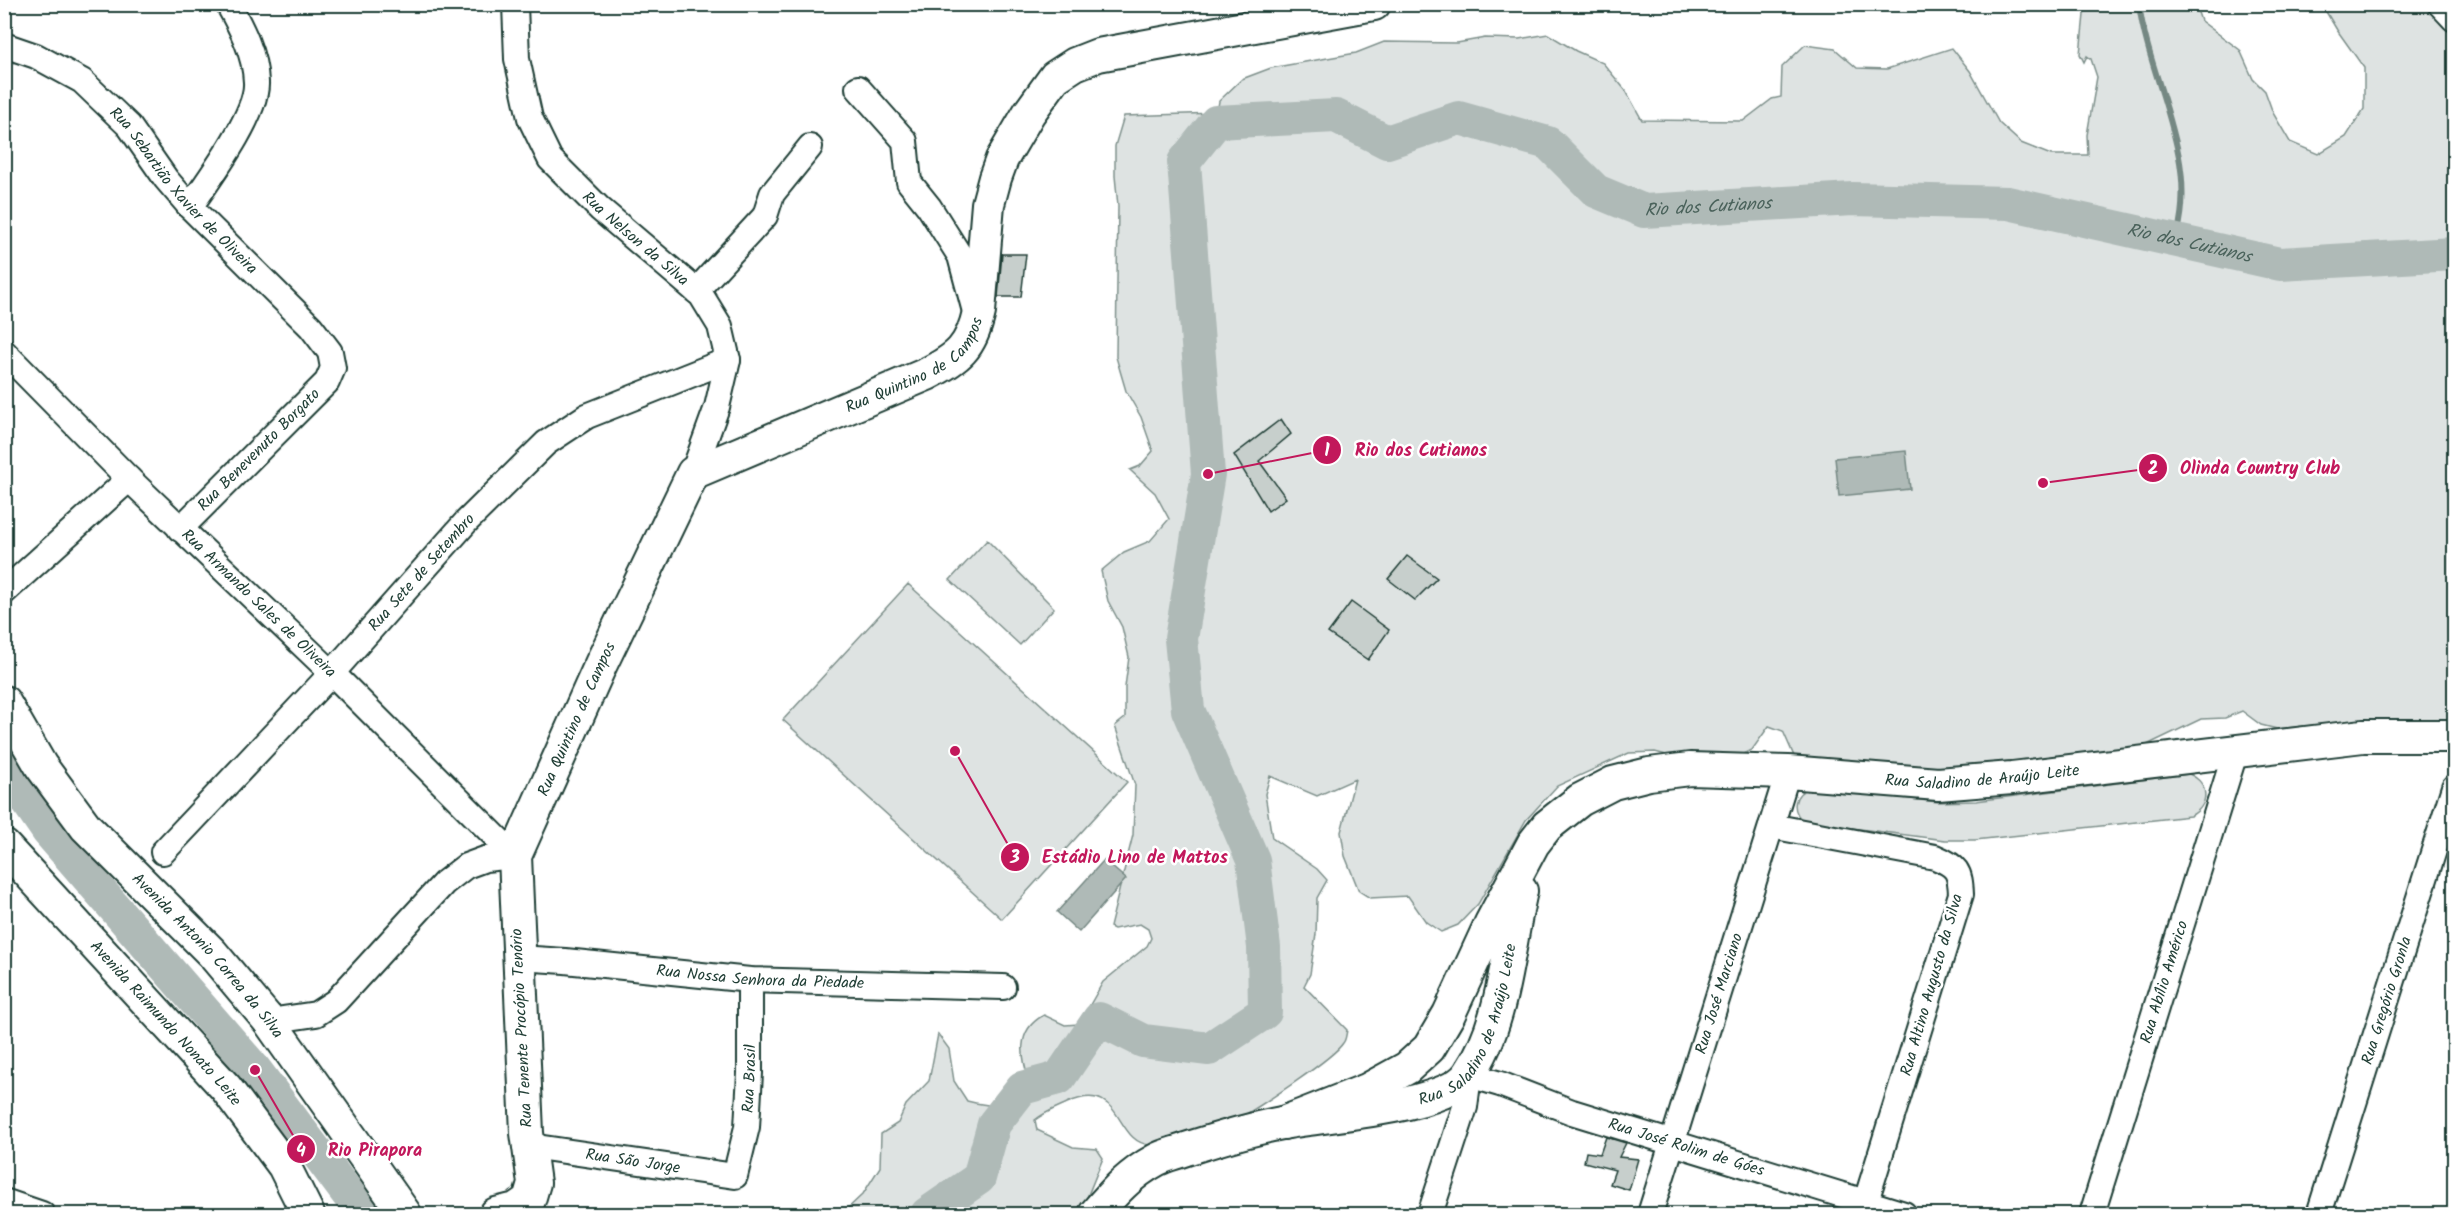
<svg xmlns="http://www.w3.org/2000/svg" width="2459" height="1219" viewBox="0 0 2459 1219" font-family="Kalam,sans-serif">
	<rect width="100%" height="100%" fill="#fff"/>
	<filter id="ink" filterUnits="userSpaceOnUse"><feTurbulence type="fractalNoise" baseFrequency=".0167" numOctaves="2"/><feDisplacementMap in="SourceGraphic" scale="12" xChannelSelector="R" yChannelSelector="G"/><feConvolveMatrix kernelMatrix="1 2 1 2 8 2 1 2 1" color-interpolation-filters="sRGB"/></filter>
	<g filter="url(#ink)">
		<path fill="#dee3e2" stroke="#7e908b" stroke-width="1.5" d="M 2195,4 L 2201,21 L 2240,50 L 2253,79 L 2265,91 L 2273,113 L 2290,142 L 2318,154 L 2346,137 L 2364,109 L 2364,68 L 2337,30 L 2322,5 L 2454,5 L 2454,726 L 2334,723 L 2277,729 L 2261,725 L 2242,711 L 2225,718 L 2201,719 L 2130,753 L 2059,778 L 1816,773 L 1794,756 L 1783,731 L 1769,726 L 1752,750 L 1736,758 L 1701,764 L 1655,752 L 1629,753 L 1557,786 L 1526,820 L 1478,904 L 1458,925 L 1441,932 L 1426,922 L 1408,896 L 1370,898 L 1359,891 L 1345,856 L 1341,832 L 1355,779 L 1317,796 L 1270,776 L 1265,794 L 1272,838 L 1317,869 L 1327,880 L 1317,898 L 1316,934 L 1310,974 L 1304,986 L 1347,1030 C 1346,1034 1346,1040 1343,1043 C 1334,1058 1260,1106 1243,1116 C 1225,1126 1170,1146 1151,1145 C 1113,1143 1124,1078 1067,1103 C 1056,1108 1045,1112 1035,1120 L 1037,1130 L 1073,1147 L 1097,1149 L 1103,1158 L 1086,1200 L 1075,1214 L 842,1214 L 863,1194 L 880,1167 L 881,1134 L 898,1123 L 906,1105 L 929,1081 L 938,1034 L 949,1049 L 954,1081 L 967,1101 C 995,1108 1010,1110 1030,1085 C 1022,1059 1014,1031 1044,1015 L 1065,1025 L 1079,1024 L 1103,982 L 1147,946 L 1151,938 L 1148,929 L 1140,924 L 1114,929 L 1110,927 L 1133,835 L 1135,785 L 1115,726 L 1125,718 L 1125,687 L 1129,657 L 1122,627 L 1108,601 L 1101,571 L 1124,552 L 1150,541 L 1169,519 L 1155,493 L 1130,470 L 1140,466 L 1153,451 L 1141,417 L 1126,391 L 1116,357 L 1118,206 L 1115,176 L 1115,146 L 1124,116 L 1217,113 L 1219,101 L 1242,79 L 1271,68 L 1356,53 L 1384,42 L 1457,43 L 1485,38 L 1519,39 L 1548,34 L 1576,51 L 1603,63 L 1626,91 L 1642,120 L 1743,121 L 1772,99 L 1781,97 L 1782,67 L 1805,45 L 1835,49 L 1857,68 L 1887,69 L 1952,48 L 1970,71 L 1999,123 L 2021,143 L 2051,155 L 2088,155 L 2087,135 L 2097,77 L 2091,59 L 2087,56 L 2084,62 L 2080,54 L 2085,5 Z
			M 987,540 L 1054,608 L 1020,645 L 950,580 Z
			M 908,584 L 1127,782 L 1002,919 L 783,720 Z
			M 2189,774 C 2210,783 2210,806 2190,816 L 1975,840 L 1945,840 L 1806,822 C 1790,813 1792,793 1810,788 L 1938,802 L 1976,801 Z"/>
		<path fill="#afbab7" stroke="#758883" stroke-width="1.5" d="M 1906,451 L 1910,489 L 1839,496 L 1835,458 Z
			M 1104,860 L 1126,879 L 1079,932 L 1057,912 Z"/>
		<g fill="none" stroke-linecap="round" stroke-linejoin="round">
			<path stroke="#758883" stroke-width="6" d="M 2139,4 C 2149,82 2202,162 2175,241"/>
			<g stroke="#afbab7" stroke-width="34">
				<path d="M 4,767 L 48,831 L 255,1070 L 363,1214"/>
				<path id="s1" d="M 927,1214 L 979,1178 L 994,1124 L 1022,1088 L 1059,1078 L 1099,1019 L 1143,1041 L 1209,1049 L 1265,1012 L 1264,947 L 1253,860 L 1188,710 L 1181,639 L 1208,474 L 1184,162 L 1216,122 L 1336,116 L 1387,142 L 1459,118 L 1548,143 L 1596,191 L 1644,211 L 1853,199 L 2008,203 L 2280,264 L 2454,254"/>
			</g>
		</g>
		<path fill="#c7cfcc" stroke="#1f3d34" stroke-width="1.5" d="M 1002,254 L 1026,254 L 1021,297 L 998,297 Z
			M 1281,419 L 1291,434 L 1259,461 L 1286,498 L 1268,511 L 1234,455 Z
			M 1407,556 L 1437,578 L 1415,600 L 1388,579 Z
			M 1351,602 L 1389,630 L 1368,660 L 1328,633 Z
			M 1606,1137 L 1626,1143 L 1619,1157 L 1638,1159 L 1629,1190 L 1610,1184 L 1615,1170 L 1584,1162 L 1586,1152 L 1600,1154 Z"/>
		<g fill="none" stroke-linecap="round" stroke-linejoin="round">
			<g stroke="#1f3d34" stroke-width="28">
				<g id="minor">
					<path id="s2" d="M 515,4 L 517,59 L 530,118 L 550,159 L 600,209 L 701,295 L 720,326 L 728,360 L 717,407 L 693,473"/>
					<path d="M 2440,4 L 2454,19"/>
					<path id="s3" d="M 4,45 L 36,56 L 82,81 L 129,126 L 166,179 L 190,207 L 311,327 L 330,352 L 333,368 L 327,382 L 180,529"/>
					<path d="M 858,88 L 905,141 L 909,182 L 929,207 L 960,256 L 974,308"/>
					<path d="M 190,207 C 209,179 258,114 256,82 C 255,54 241,27 228,4"/>
					<path d="M 696,291 L 765,216 L 772,194 L 810,147"/>
					<path id="s4" d="M 4,352 L 129,479 L 332,673 L 515,856"/>
					<path d="M 4,592 L 129,479"/>
					<path d="M 1771,826 L 1935,857 C 1957,866 1960,871 1961,894 L 1862,1214"/>
					<path id="s5" d="M 163,852 L 332,673 L 466,522 L 546,443 L 587,416 L 728,360"/>
					<path id="s6" d="M 519,958 L 565,961 L 750,980 L 1003,987"/>
					<path d="M 269,1021 L 316,1014 L 336,1001 L 444,883 L 466,866 L 485,859 L 515,856"/>
					<path id="s7" d="M 530,1146 L 735,1176 L 747,1127 L 750,1073 L 750,980"/>
					<path d="M 4,1201 L 42,1214"/>
					<path id="s8" d="M 1430,1214 L 1465,1107 L 1469,1075 L 1500,1084 L 1572,1112 L 1904,1214"/>
					<path id="s9" d="M 1650,1214 L 1788,772"/>
					<path id="s10" d="M 2092,1214 L 2236,750"/>
					<path id="s11" d="M 2319,1214 L 2454,787"/>
				</g>
			</g>
			<g stroke="#1f3d34" stroke-width="36">
				<g id="major">
					<path id="s12" d="M 4,702 L 41,766 L 86,827 L 212,953 L 269,1021 L 405,1214"/>
					<path id="s13" d="M 4,846 L 226,1088 L 284,1166 L 308,1214"/>
					<path id="s14" d="M 1283,1123 L 1367,1090 L 1407,1068 L 1429,1048 L 1449,1014 L 1491,923 L 1533,844 L 1547,826 L 1580,800 L 1613,783 L 1649,774 L 1690,769 L 1788,772 L 1938,784 L 2012,778 L 2363,736 L 2454,736"/>
					<path id="s15" d="M 496,1214 L 516,1209 L 529,1200 L 534,1183 L 527,1133 L 515,856 L 601,664 L 693,473 L 927,374 C 958,358 971,348 979,312 L 988,204 L 995,178 L 1002,159 L 1029,113 L 1055,77 L 1075,64 L 1098,55 L 1374,4"/>
					<path id="s16" d="M 1095,1214 C 1114,1192 1130,1174 1156,1160 C 1165,1155 1176,1153 1186,1149 C 1217,1139 1250,1129 1282,1123 C 1323,1115 1446,1108 1469,1074 C 1504,1023 1507,951 1521,891"/>
				</g>
			</g>
			<use href="#minor" stroke="#fff" stroke-width="24"/>
			<use href="#major" stroke="#fff" stroke-width="32"/>
		</g>
	</g>
	<g text-anchor="middle" dominant-baseline="central" stroke-width="5" stroke-linejoin="round" paint-order="stroke">
		<g font-size="16" fill="#1f3d34" stroke="#fff">
			<text stroke="none"><textPath href="#s3" startOffset="236">Rua Sebartião Xavier de Oliveira</textPath></text>
			<text stroke="none"><textPath href="#s2" startOffset="278">Rua Nelson da Silva</textPath></text>
			<text stroke="none"><textPath href="#s15" startOffset="1054">Rua Quintino de Campos</textPath></text>
			<text transform="translate(259 450) rotate(-45)">Rua Benevenuto Borgato</text>
			<text stroke="none"><textPath href="#s5" startOffset="381">Rua Sete de Setembro</textPath></text>
			<text stroke="none"><textPath href="#s4" startOffset="358">Rua Armando Sales de Oliveira</textPath></text>
			<text stroke="none"><textPath href="#s15" startOffset="532">Rua Quintino de Campos</textPath></text>
			<text stroke="none"><textPath href="#s14" startOffset="868">Rua Saladino de Araújo Leite</textPath></text>
			<text stroke="none"><textPath href="#s12" startOffset="327">Avenida Antonio Correa da Silva</textPath></text>
			<text stroke="none"><textPath href="#s6" startOffset="242">Rua Nossa Senhora da Piedade</textPath></text>
			<text stroke="none"><textPath href="#s10" startOffset="243">Rua Abílio Américo</textPath></text>
			<text transform="translate(1932 985) rotate(-74)">Rua Altino Augusto da Silva</text>
			<text stroke="none"><textPath href="#s9" startOffset="231">Rua José Marciano</textPath></text>
			<text stroke="none"><textPath href="#s11" startOffset="224">Rua Gregório Gronla</textPath></text>
			<text stroke="none"><textPath href="#s16" startOffset="450">Rua Saladino de Araújo Leite</textPath></text>
			<text stroke="none"><textPath href="#s13" startOffset="240">Avenida Raimundo Nonato Leite</textPath></text>
			<text transform="translate(522 1028) rotate(-93)">Rua Tenente Procópio Tenório</text>
			<text stroke="none"><textPath href="#s7" startOffset="306">Rua Brasil</textPath></text>
			<text stroke="none"><textPath href="#s8" startOffset="374">Rua José Rolim de Góes</textPath></text>
			<text stroke="none"><textPath href="#s7" startOffset="104">Rua São Jorge</textPath></text>
		</g>
		<g font-size="18" font-style="italic" fill="#4a625b" stroke="#fff">
			<text stroke="none"><textPath href="#s1" startOffset="1906">Rio dos Cutianos</textPath></text>
			<text stroke="none"><textPath href="#s1" startOffset="2392">Rio dos Cutianos</textPath></text>
		</g>
	</g>
	<path fill="none" stroke="#c2185b" stroke-width="2" d="M1208 474L1327 450M2043 483L2153 468M955 751L1015 857M255 1070L301 1149"/>
	<g fill="#c2185b" stroke="#fff" stroke-width="2">
		<circle cx="1208" cy="474" r="6"/>
		<circle cx="2043" cy="483" r="6"/>
		<circle cx="955" cy="751" r="6"/>
		<circle cx="255" cy="1070" r="6"/>
		<circle cx="1327" cy="450" r="15"/>
		<circle cx="2153" cy="468" r="15"/>
		<circle cx="1015" cy="857" r="15"/>
		<circle cx="301" cy="1149" r="15"/>
	</g>
	<g font-size="18" text-anchor="middle" font-weight="bold" fill="#fff">
		<text x="1327" y="456">1</text>
		<text x="2153" y="474">2</text>
		<text x="1015" y="863">3</text>
		<text x="301" y="1156">4</text>
	</g>
	<g font-size="18" text-anchor="middle" font-weight="bold" fill="#c2185b" stroke="#fff" stroke-width="5" stroke-linejoin="round" paint-order="stroke">
		<text x="1421" y="456">Rio dos Cutianos</text>
		<text x="2260" y="474">Olinda Country Club</text>
		<text x="1135" y="863">Estádio Lino de Mattos</text>
		<text x="375" y="1156">Rio Pirapora</text>
	</g>
	<rect width="2459" height="1219" fill="none" stroke="#fff" stroke-width="24"/>
	<rect x="12" y="12" width="2435" height="1195" fill="none" stroke="#1f3d34" stroke-width="2" filter="url(#ink)"/>
</svg>
